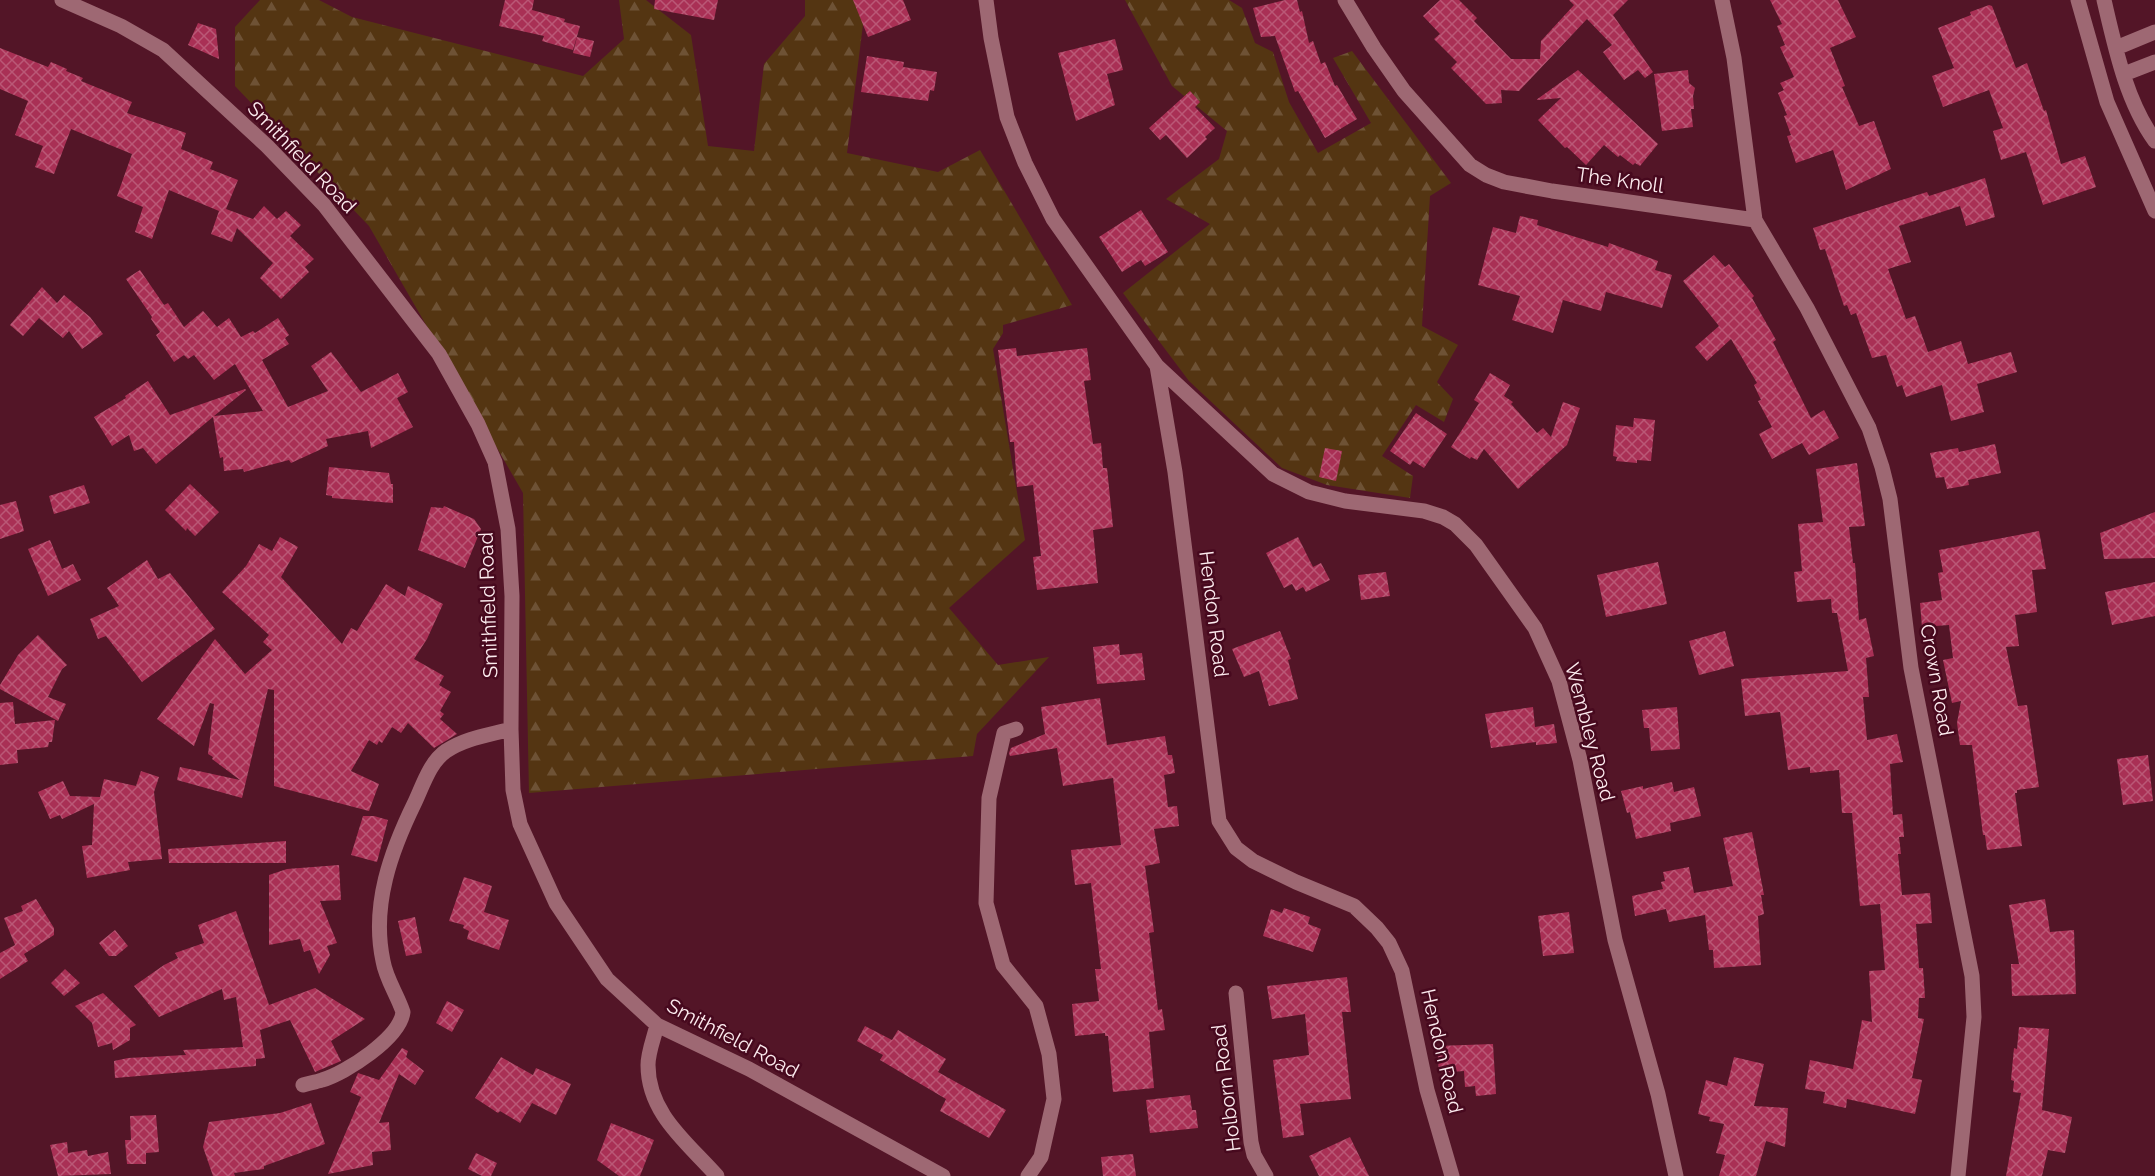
<svg xmlns="http://www.w3.org/2000/svg" width="2155" height="1176" viewBox="0 0 2155 1176" font-family="Raleway,sans-serif">
	<defs>
		<pattern id="forest-firs" width="22" height="20" patternUnits="userSpaceOnUse" patternTransform="scale(1.5)"><rect width="22" height="20" fill="#543512"/><path d="M5 1l3.5 6h-7zM16 11l3.5 6h-7z" fill="#6e5235"/></pattern>
		<pattern id="building-cross-hatch" width="8" height="8" patternUnits="userSpaceOnUse" patternTransform="scale(1.5)"><rect width="8" height="8" fill="#a93055"/><path d="M0 0l8 8M0 8l8-8" fill="none" stroke="#ba5876"/></pattern>
	</defs>
	<rect width="100%" height="100%" fill="#531527"/>
	<path fill="url(#forest-firs)" d="M 260,0 L 319,0 L 352,17 L 583,76 L 624,39 L 619,0 L 646,0 L 691,35 L 708,146 L 754,151 L 764,64 L 805,16 L 805,0 L 866,0 L 847,153 L 938,172 L 980,150 L 1072,305 L 1003,325 L 1003,333 L 993,349 L 1025,540 L 949,608 L 998,665 L 1049,657 L 977,734 L 973,756 L 529,793 L 523,493 L 369,226 L 235,86 L 235,27 Z
		M 1125,0 L 1229,0 L 1242,8 L 1255,43 L 1273,52 L 1289,102 L 1318,153 L 1371,123 L 1333,58 L 1352,51 L 1451,183 L 1430,196 L 1422,326 L 1458,345 L 1437,382 L 1453,399 L 1444,422 L 1416,405 L 1382,456 L 1413,476 L 1410,498 L 1327,485 L 1282,468 L 1189,381 L 1123,293 L 1210,224 L 1166,199 L 1219,159 L 1227,131 L 1172,86 Z"/>
	<path fill="url(#building-cross-hatch)" d="M 505,0 L 534,0 L 532,10 L 565,19 L 564,22 L 580,26 L 573,50 L 542,41 L 544,36 L 499,26 Z
		M 655,0 L 718,0 L 714,20 L 654,9 Z
		M 853,0 L 903,0 L 911,20 L 868,37 Z
		M 1285,0 L 1297,0 L 1300,12 L 1302,11 L 1309,43 L 1313,41 L 1321,64 L 1325,62 L 1335,86 L 1337,85 L 1357,119 L 1325,138 L 1298,91 L 1295,92 L 1275,36 L 1261,37 L 1253,8 Z
		M 1440,0 L 1459,0 L 1477,18 L 1474,21 L 1511,59 L 1540,59 L 1541,41 L 1574,5 L 1569,0 L 1628,0 L 1613,15 L 1653,72 L 1645,78 L 1638,70 L 1624,80 L 1603,52 L 1612,45 L 1587,19 L 1519,91 L 1501,90 L 1502,103 L 1486,104 L 1451,68 L 1457,62 L 1434,39 L 1440,34 L 1423,16 Z
		M 1770,0 L 1838,0 L 1856,37 L 1830,48 L 1845,86 L 1842,87 L 1859,126 L 1874,121 L 1891,169 L 1846,190 L 1833,150 L 1796,163 L 1787,136 L 1791,135 L 1784,116 L 1787,115 L 1778,93 L 1784,90 L 1780,83 L 1794,77 L 1780,47 L 1785,45 L 1777,26 L 1782,24 Z
		M 1989,5 L 1992,6 L 2016,68 L 2027,63 L 2044,111 L 2046,110 L 2061,164 L 2085,156 L 2096,187 L 2043,205 L 2026,152 L 2001,160 L 1993,131 L 2003,128 L 1989,90 L 1943,107 L 1932,76 L 1954,68 L 1938,28 L 1971,15 L 1970,12 Z
		M 198,23 L 216,29 L 219,59 L 188,45 Z
		M 577,37 L 594,41 L 590,57 L 573,53 Z
		M 1115,39 L 1123,70 L 1107,74 L 1115,105 L 1076,121 L 1058,53 Z
		M 0,48 L 48,67 L 51,62 L 67,69 L 66,71 L 83,78 L 81,81 L 132,102 L 127,113 L 186,133 L 181,149 L 213,162 L 210,169 L 238,180 L 226,209 L 253,219 L 264,206 L 277,219 L 286,211 L 301,225 L 290,236 L 314,259 L 305,267 L 309,272 L 281,299 L 260,278 L 273,263 L 237,228 L 232,242 L 211,234 L 219,211 L 169,190 L 152,239 L 135,232 L 143,207 L 117,196 L 132,154 L 71,129 L 54,174 L 35,167 L 43,146 L 15,135 L 28,101 L 0,89 Z
		M 867,56 L 904,62 L 903,67 L 937,72 L 934,91 L 930,90 L 928,101 L 861,92 Z
		M 1578,70 L 1658,144 L 1640,166 L 1635,163 L 1633,165 L 1620,155 L 1618,157 L 1604,145 L 1586,165 L 1567,147 L 1565,148 L 1538,120 L 1561,98 L 1536,100 Z
		M 1688,70 L 1689,83 L 1695,88 L 1693,96 L 1694,109 L 1691,109 L 1693,127 L 1662,131 L 1654,74 Z
		M 1190,91 L 1200,102 L 1195,107 L 1215,128 L 1205,137 L 1207,139 L 1187,158 L 1166,135 L 1160,140 L 1149,128 Z
		M 1985,178 L 1995,217 L 1966,226 L 1960,206 L 1899,226 L 1911,262 L 1888,269 L 1906,319 L 1915,316 L 1928,352 L 1961,341 L 1968,364 L 2011,352 L 2017,372 L 1977,384 L 1984,412 L 1951,421 L 1942,385 L 1906,397 L 1902,385 L 1897,387 L 1886,355 L 1872,358 L 1856,313 L 1851,315 L 1847,305 L 1844,306 L 1825,249 L 1820,250 L 1813,228 L 1927,192 L 1929,196 Z
		M 1141,210 L 1168,252 L 1145,266 L 1141,260 L 1122,272 L 1099,237 Z
		M 1520,216 L 1538,220 L 1537,225 L 1608,247 L 1609,243 L 1658,261 L 1655,270 L 1672,275 L 1662,308 L 1606,292 L 1601,311 L 1563,300 L 1553,333 L 1512,320 L 1520,296 L 1478,285 L 1493,227 L 1516,233 Z
		M 1714,255 L 1725,267 L 1729,264 L 1754,296 L 1752,298 L 1776,340 L 1773,342 L 1811,418 L 1824,410 L 1839,438 L 1809,455 L 1802,443 L 1772,459 L 1759,434 L 1772,427 L 1758,401 L 1761,400 L 1754,385 L 1757,383 L 1731,339 L 1707,361 L 1695,347 L 1719,326 L 1683,281 Z
		M 140,270 L 164,305 L 168,303 L 184,327 L 203,311 L 217,327 L 229,318 L 241,337 L 253,331 L 255,333 L 278,318 L 289,335 L 285,338 L 289,344 L 262,360 L 288,407 L 328,391 L 311,366 L 331,352 L 361,392 L 398,373 L 408,392 L 397,398 L 413,427 L 371,448 L 368,431 L 326,439 L 328,446 L 291,463 L 289,460 L 244,472 L 243,469 L 224,471 L 223,457 L 220,458 L 213,417 L 156,464 L 143,448 L 134,451 L 129,435 L 112,446 L 94,417 L 126,398 L 125,396 L 148,381 L 170,415 L 245,389 L 246,390 L 214,416 L 263,411 L 235,364 L 214,380 L 194,355 L 188,359 L 184,355 L 174,362 L 156,335 L 160,332 L 151,319 L 152,317 L 126,279 Z
		M 42,287 L 57,303 L 64,295 L 90,317 L 103,334 L 82,349 L 69,331 L 63,338 L 39,318 L 23,336 L 10,325 Z
		M 1016,348 L 1017,356 L 1087,348 L 1091,380 L 1084,381 L 1093,444 L 1101,443 L 1103,468 L 1107,468 L 1113,527 L 1093,530 L 1098,583 L 1037,590 L 1033,557 L 1041,556 L 1033,485 L 1017,487 L 1014,442 L 1010,442 L 998,350 Z
		M 1490,373 L 1510,385 L 1504,396 L 1513,402 L 1511,404 L 1537,433 L 1543,428 L 1551,437 L 1563,402 L 1580,408 L 1567,445 L 1518,489 L 1484,449 L 1477,460 L 1471,457 L 1470,459 L 1451,447 L 1479,403 L 1474,400 Z
		M 1416,413 L 1447,434 L 1424,468 L 1413,461 L 1410,465 L 1390,451 Z
		M 1634,418 L 1655,420 L 1651,461 L 1637,460 L 1637,463 L 1616,461 L 1617,457 L 1613,456 L 1616,425 L 1633,427 Z
		M 1995,444 L 2001,473 L 1968,480 L 1969,485 L 1947,489 L 1944,477 L 1936,478 L 1930,453 L 1958,448 L 1959,452 Z
		M 1325,448 L 1342,451 L 1336,481 L 1319,477 Z
		M 1857,463 L 1865,526 L 1849,527 L 1853,563 L 1855,563 L 1859,620 L 1866,618 L 1874,656 L 1866,658 L 1869,697 L 1863,697 L 1867,740 L 1897,734 L 1903,762 L 1890,764 L 1893,815 L 1902,814 L 1904,837 L 1899,837 L 1901,854 L 1898,854 L 1902,895 L 1930,893 L 1932,923 L 1916,924 L 1919,968 L 1923,968 L 1925,998 L 1919,998 L 1918,1018 L 1924,1019 L 1912,1078 L 1922,1080 L 1915,1114 L 1847,1099 L 1846,1108 L 1823,1103 L 1825,1092 L 1805,1089 L 1810,1060 L 1853,1069 L 1862,1020 L 1872,1022 L 1869,971 L 1885,970 L 1880,904 L 1860,906 L 1852,813 L 1842,813 L 1839,770 L 1810,773 L 1810,767 L 1788,770 L 1780,712 L 1745,716 L 1741,679 L 1848,671 L 1837,613 L 1832,613 L 1831,599 L 1797,602 L 1794,572 L 1802,571 L 1798,524 L 1823,522 L 1816,469 Z
		M 329,467 L 389,473 L 391,484 L 393,484 L 393,503 L 332,498 L 332,496 L 326,495 Z
		M 190,484 L 219,512 L 195,536 L 187,528 L 186,531 L 165,510 Z
		M 84,485 L 90,503 L 54,514 L 49,496 Z
		M 16,501 L 24,531 L 0,539 L 0,505 Z
		M 444,506 L 474,519 L 481,529 L 465,568 L 418,550 L 431,507 L 443,508 Z
		M 2155,512 L 2155,558 L 2104,559 L 2100,533 Z
		M 2039,531 L 2046,569 L 2032,570 L 2037,612 L 2015,615 L 2019,646 L 2006,647 L 2018,706 L 2027,705 L 2039,787 L 2017,790 L 2017,793 L 2015,793 L 2022,846 L 1987,850 L 1985,835 L 1983,835 L 1972,745 L 1960,745 L 1957,723 L 1961,701 L 1952,703 L 1943,660 L 1953,658 L 1949,625 L 1922,627 L 1920,603 L 1942,600 L 1938,573 L 1943,572 L 1939,550 Z
		M 280,537 L 298,547 L 281,577 L 342,644 L 351,628 L 357,631 L 386,584 L 405,596 L 408,586 L 443,604 L 427,639 L 414,659 L 444,676 L 439,685 L 451,692 L 440,711 L 444,714 L 440,719 L 457,734 L 434,748 L 408,723 L 401,733 L 392,727 L 382,743 L 379,741 L 377,745 L 369,740 L 351,771 L 379,784 L 369,811 L 274,786 L 274,690 L 268,689 L 242,798 L 177,780 L 180,767 L 240,780 L 212,759 L 213,757 L 208,754 L 214,704 L 210,703 L 194,746 L 157,719 L 215,639 L 245,674 L 272,650 L 263,642 L 269,635 L 222,592 L 246,566 L 259,544 L 272,551 Z
		M 1298,537 L 1313,567 L 1321,563 L 1330,580 L 1306,592 L 1303,587 L 1296,591 L 1292,584 L 1284,588 L 1266,553 Z
		M 50,540 L 62,569 L 73,564 L 81,580 L 48,596 L 28,549 Z
		M 147,560 L 158,579 L 170,573 L 215,629 L 142,682 L 106,636 L 98,639 L 90,619 L 119,606 L 107,588 Z
		M 1658,562 L 1667,604 L 1606,617 L 1597,575 Z
		M 1386,572 L 1390,596 L 1361,600 L 1358,575 Z
		M 2155,582 L 2155,616 L 2112,625 L 2105,592 Z
		M 1280,631 L 1291,659 L 1288,660 L 1298,699 L 1269,706 L 1259,671 L 1244,677 L 1232,649 Z
		M 1725,631 L 1734,666 L 1699,675 L 1689,641 Z
		M 38,635 L 67,665 L 62,669 L 48,697 L 66,704 L 58,721 L 0,689 L 0,685 L 18,655 Z
		M 1119,644 L 1120,655 L 1142,653 L 1145,680 L 1097,684 L 1093,647 Z
		M 1100,698 L 1107,745 L 1165,736 L 1168,755 L 1172,755 L 1175,773 L 1164,775 L 1168,807 L 1177,806 L 1179,826 L 1154,829 L 1160,863 L 1145,866 L 1154,932 L 1149,933 L 1158,1010 L 1162,1009 L 1165,1030 L 1149,1032 L 1154,1088 L 1113,1092 L 1108,1036 L 1105,1036 L 1105,1033 L 1075,1036 L 1072,1004 L 1099,1001 L 1095,969 L 1101,969 L 1091,883 L 1075,885 L 1071,850 L 1121,845 L 1113,778 L 1063,786 L 1057,748 L 1010,756 L 1009,753 L 1011,748 L 1045,734 L 1041,707 Z
		M 13,702 L 15,724 L 55,720 L 52,742 L 49,742 L 48,747 L 17,750 L 18,763 L 0,765 L 0,703 Z
		M 1533,707 L 1535,727 L 1554,724 L 1557,743 L 1536,745 L 1536,742 L 1491,748 L 1485,714 Z
		M 1677,707 L 1680,749 L 1651,751 L 1649,728 L 1644,728 L 1642,710 Z
		M 2148,755 L 2153,801 L 2123,805 L 2117,759 Z
		M 141,771 L 159,777 L 154,792 L 162,859 L 128,862 L 130,870 L 87,878 L 82,846 L 92,845 L 94,804 L 62,819 L 60,815 L 50,819 L 38,792 L 63,781 L 70,796 L 100,797 L 104,779 L 136,786 Z
		M 1672,782 L 1674,792 L 1694,787 L 1701,816 L 1670,823 L 1671,831 L 1636,839 L 1630,812 L 1627,813 L 1621,791 L 1643,786 L 1643,789 Z
		M 363,816 L 374,816 L 388,820 L 377,862 L 351,855 Z
		M 1752,832 L 1764,895 L 1761,895 L 1764,914 L 1758,916 L 1761,965 L 1714,968 L 1713,950 L 1709,950 L 1705,915 L 1669,922 L 1666,909 L 1635,916 L 1632,896 L 1663,889 L 1661,882 L 1665,881 L 1663,872 L 1689,867 L 1694,893 L 1733,886 L 1723,838 Z
		M 286,841 L 286,863 L 169,863 L 168,849 Z
		M 339,865 L 341,900 L 320,901 L 337,943 L 327,946 L 330,955 L 319,974 L 310,950 L 304,952 L 300,939 L 269,945 L 269,875 L 287,869 Z
		M 464,877 L 492,886 L 484,912 L 509,920 L 499,950 L 467,939 L 469,931 L 463,928 L 464,925 L 449,921 Z
		M 36,899 L 54,928 L 54,935 L 24,954 L 28,961 L 0,979 L 0,953 L 15,945 L 4,918 L 23,911 L 21,906 Z
		M 2045,899 L 2050,932 L 2074,930 L 2076,994 L 2012,996 L 2011,964 L 2019,964 L 2009,905 Z
		M 1284,908 L 1310,917 L 1308,924 L 1321,929 L 1313,952 L 1263,936 L 1271,909 L 1282,913 Z
		M 236,911 L 269,1005 L 315,988 L 365,1019 L 331,1041 L 341,1061 L 315,1072 L 290,1020 L 260,1030 L 265,1058 L 256,1059 L 256,1066 L 115,1078 L 114,1061 L 128,1058 L 186,1055 L 183,1050 L 243,1047 L 236,997 L 224,1000 L 222,989 L 159,1017 L 134,986 L 164,965 L 178,958 L 175,953 L 204,943 L 198,925 Z
		M 1569,912 L 1574,953 L 1543,956 L 1538,916 Z
		M 415,917 L 422,953 L 406,956 L 398,921 Z
		M 115,930 L 128,946 L 116,956 L 109,956 L 99,943 Z
		M 65,969 L 80,983 L 64,996 L 51,983 Z
		M 1347,977 L 1351,1012 L 1342,1012 L 1351,1099 L 1300,1104 L 1304,1135 L 1283,1138 L 1273,1060 L 1309,1055 L 1305,1014 L 1272,1019 L 1267,986 Z
		M 103,993 L 136,1025 L 130,1028 L 130,1040 L 113,1050 L 112,1043 L 98,1047 L 92,1023 L 75,1006 Z
		M 447,1001 L 464,1010 L 452,1032 L 436,1023 Z
		M 865,1026 L 892,1040 L 898,1030 L 946,1059 L 938,1072 L 1006,1110 L 989,1138 L 940,1111 L 946,1099 L 880,1060 L 883,1055 L 857,1041 Z
		M 2019,1027 L 2049,1029 L 2042,1110 L 2072,1117 L 2065,1153 L 2048,1150 L 2042,1176 L 2006,1176 L 2021,1093 L 2013,1092 L 2014,1081 L 2011,1080 L 2014,1048 L 2017,1049 Z
		M 1493,1044 L 1496,1094 L 1476,1096 L 1475,1086 L 1465,1087 L 1464,1071 L 1439,1073 L 1437,1046 Z
		M 402,1048 L 408,1051 L 406,1057 L 424,1071 L 415,1085 L 399,1074 L 379,1123 L 389,1122 L 391,1150 L 372,1152 L 373,1165 L 328,1174 L 361,1097 L 350,1092 L 358,1073 L 379,1080 Z
		M 501,1057 L 533,1075 L 536,1068 L 571,1084 L 556,1115 L 532,1103 L 520,1123 L 500,1111 L 498,1113 L 475,1098 Z
		M 1734,1057 L 1764,1064 L 1754,1106 L 1788,1108 L 1785,1147 L 1766,1141 L 1756,1176 L 1719,1176 L 1725,1155 L 1716,1153 L 1724,1124 L 1709,1121 L 1710,1117 L 1698,1114 L 1706,1080 L 1727,1086 Z
		M 1190,1095 L 1192,1110 L 1196,1110 L 1198,1128 L 1150,1133 L 1146,1100 Z
		M 311,1103 L 325,1144 L 264,1166 L 264,1169 L 234,1173 L 235,1176 L 213,1176 L 203,1147 L 209,1122 L 280,1113 Z
		M 156,1115 L 159,1152 L 146,1153 L 146,1164 L 127,1164 L 125,1140 L 131,1140 L 130,1116 Z
		M 611,1123 L 654,1140 L 640,1176 L 619,1176 L 597,1160 Z
		M 1350,1137 L 1369,1176 L 1319,1176 L 1309,1156 Z
		M 67,1142 L 68,1153 L 87,1150 L 88,1156 L 108,1152 L 111,1174 L 58,1176 L 50,1145 Z
		M 476,1153 L 497,1163 L 491,1176 L 482,1176 L 468,1169 Z
		M 1133,1154 L 1136,1176 L 1103,1176 L 1101,1157 Z"/>
	<g fill="none" stroke-linecap="round" stroke-linejoin="round">
		<path stroke="#9e6873" stroke-width="15" d="M 62,0 L 121,26 L 163,50 L 267,146 L 324,205 L 439,354 L 478,424 L 495,462 L 508,529 L 512,596 L 511,729 L 513,790 L 520,824 L 556,903 L 607,979 L 657,1025 L 749,1069 L 943,1176
			M 986,0 L 991,38 L 1007,117 L 1025,163 L 1053,219 L 1157,366 L 1175,472 L 1219,821 L 1236,848 L 1253,861 L 1296,882 L 1354,906 L 1377,928 L 1389,943 L 1402,971 L 1427,1090 L 1452,1176
			M 1345,0 L 1374,48 L 1404,91 L 1470,165 L 1486,175 L 1504,182 L 1552,191 L 1755,220
			M 1722,0 L 1734,58 L 1755,220 L 1807,308 L 1869,428 L 1882,467 L 1890,499 L 1911,668 L 1972,976 L 1974,1017 L 1958,1176
			M 2078,0 L 2107,102 L 2155,211
			M 2104,0 C 2115,47 2126,101 2155,141
			M 2116,48 L 2155,32
			M 2124,74 L 2155,62
			M 1157,366 L 1273,474 L 1309,492 L 1345,501 L 1424,511 L 1443,517 L 1455,524 L 1476,545 L 1535,628 L 1559,681 L 1580,760 L 1615,940 L 1658,1094 L 1676,1176
			M 1016,729 L 1004,733 L 989,798 L 986,903 L 1003,965 L 1036,1006 L 1049,1054 L 1054,1099 L 1041,1157 L 1028,1176
			M 1236,993 L 1251,1142 L 1254,1155 L 1266,1176
			M 657,1025 C 654,1038 648,1052 648,1065 C 648,1114 688,1143 717,1176
			M 303,1085 C 310,1083 316,1082 322,1080 C 346,1073 400,1038 403,1012 C 397,994 386,979 383,961 C 371,905 391,851 415,802 C 423,785 430,762 446,751 C 465,738 489,735 511,729"/>
	</g>
	<g text-anchor="middle" dominant-baseline="central" stroke-width="5" stroke-linejoin="round" paint-order="stroke">
		<g font-size="20" fill="#fcebee" stroke="#47091e">
			<text transform="translate(302 157) rotate(46)">Smithfield Road</text>
			<text transform="translate(1620 180) rotate(8)">The Knoll</text>
			<text transform="translate(488 605) rotate(-92)">Smithfield Road</text>
			<text transform="translate(1214 614) rotate(83)">Hendon Road</text>
			<text transform="translate(1937 680) rotate(80)">Crown Road</text>
			<text transform="translate(1590 732) rotate(75)">Wembley Road</text>
			<text transform="translate(733 1038) rotate(28)">Smithfield Road</text>
			<text transform="translate(1442 1051) rotate(77)">Hendon Road</text>
			<text transform="translate(1226 1088) rotate(-97)">Holborn Road</text>
		</g>
	</g>
</svg>
